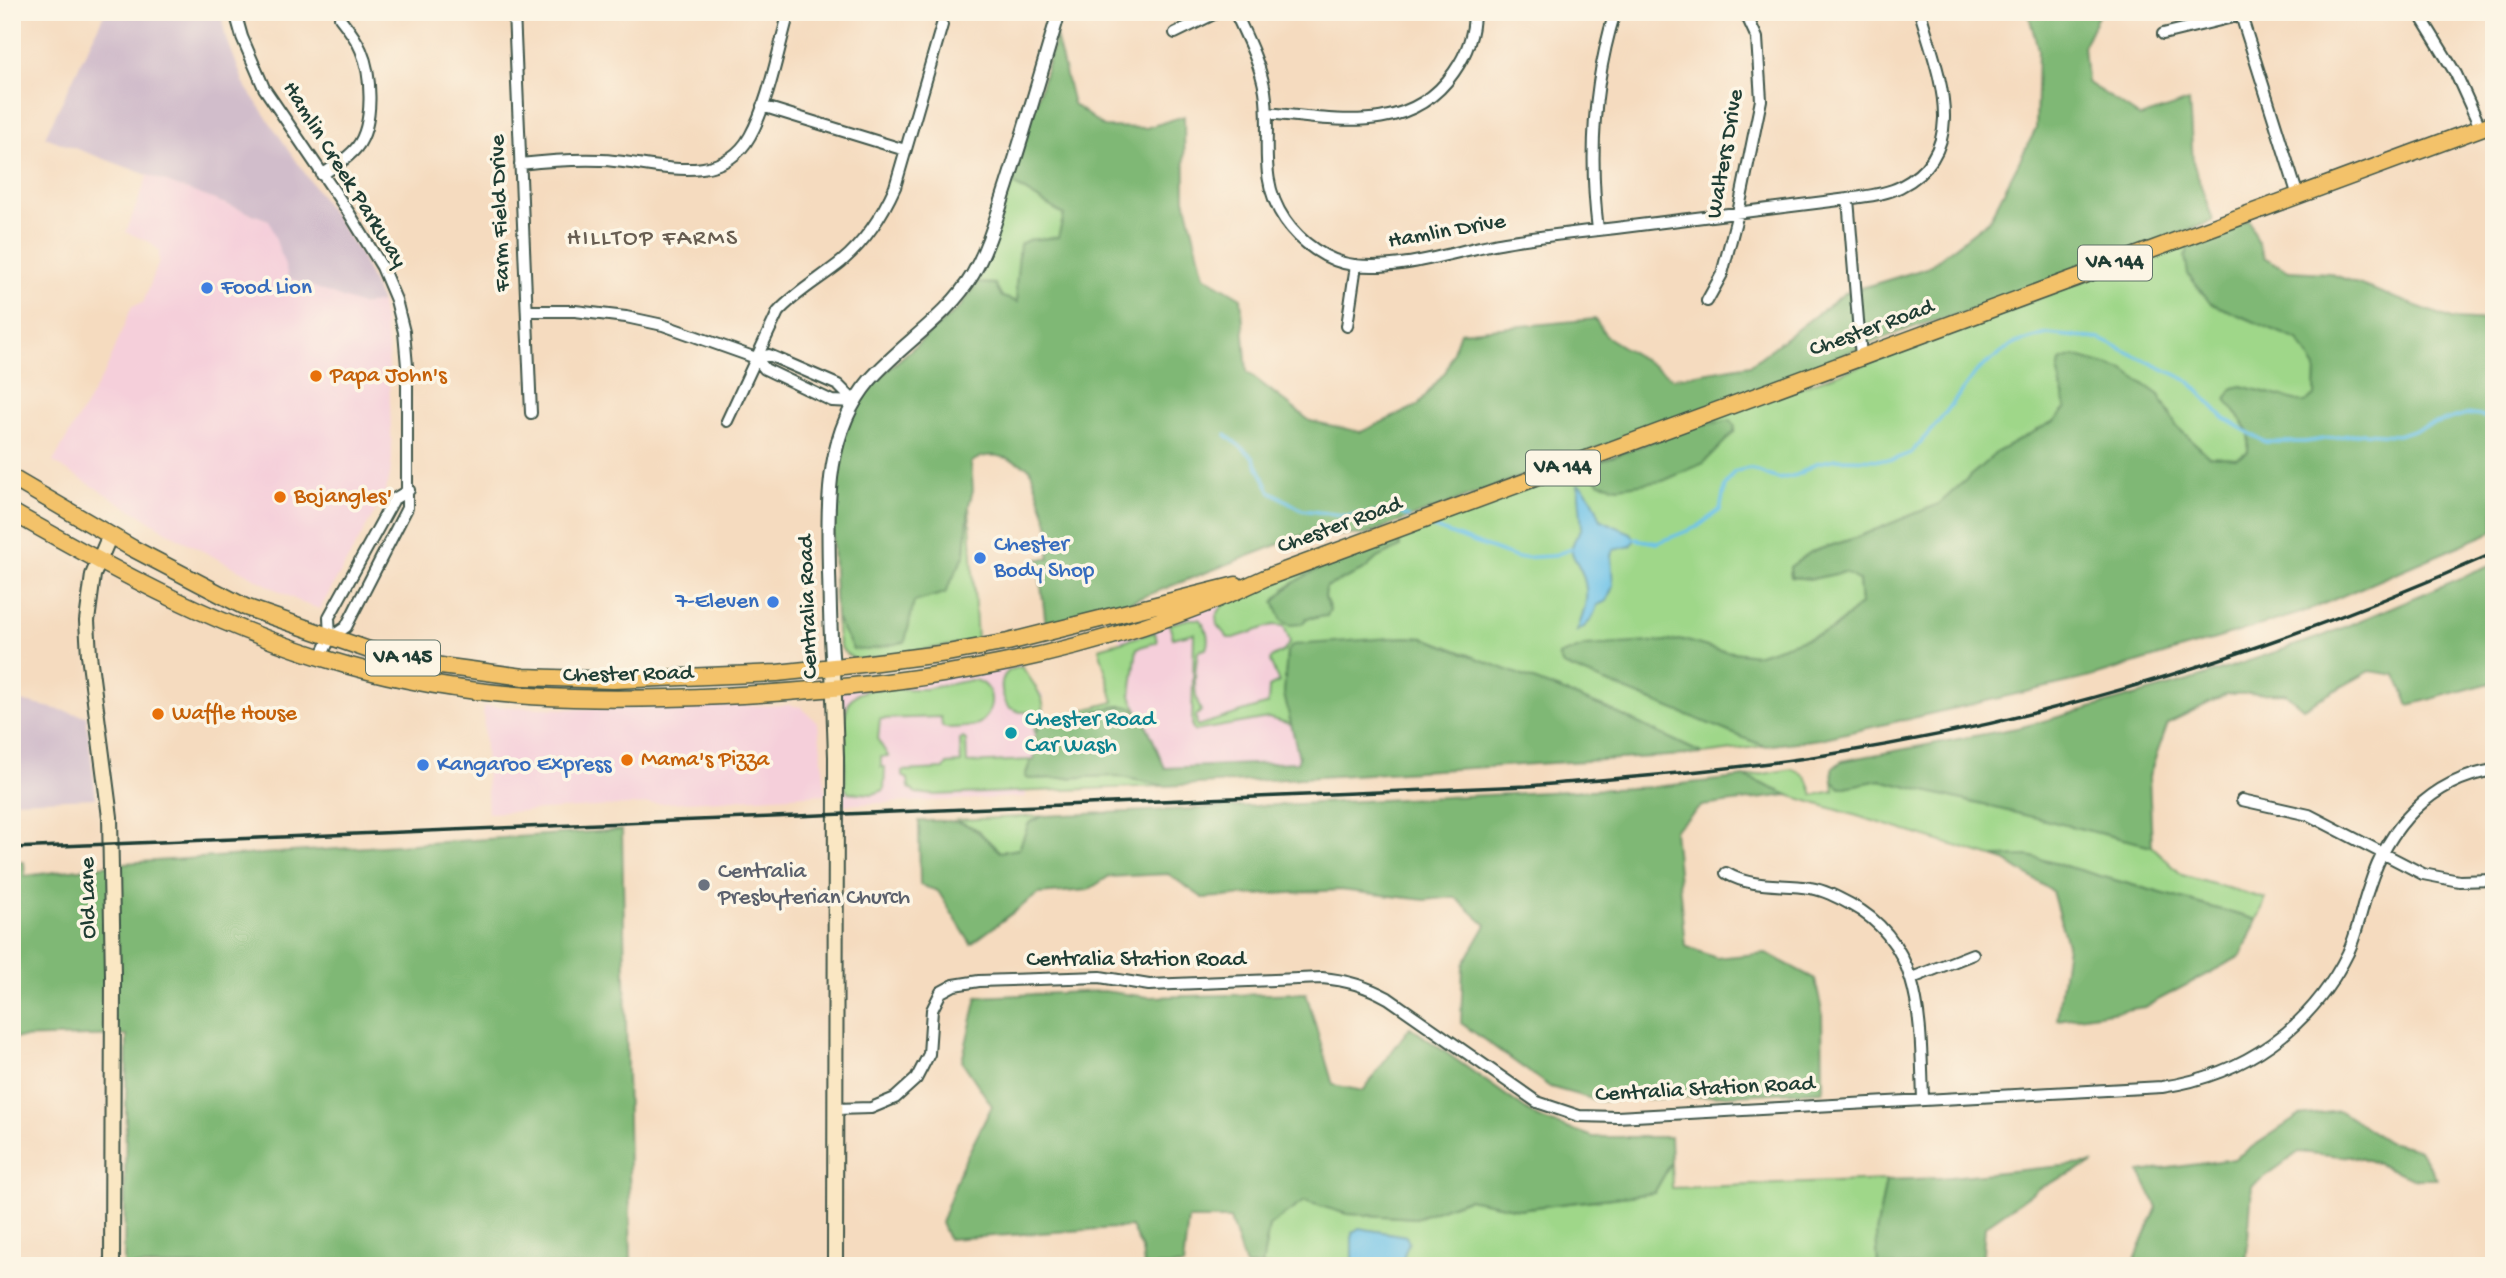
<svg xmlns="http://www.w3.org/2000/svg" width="2506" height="1278" viewBox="0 0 2506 1278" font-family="'Gochi Hand',sans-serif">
	<rect width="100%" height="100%" fill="#fcf5e5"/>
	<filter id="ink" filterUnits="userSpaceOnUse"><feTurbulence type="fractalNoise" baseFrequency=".0143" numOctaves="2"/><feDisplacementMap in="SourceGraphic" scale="14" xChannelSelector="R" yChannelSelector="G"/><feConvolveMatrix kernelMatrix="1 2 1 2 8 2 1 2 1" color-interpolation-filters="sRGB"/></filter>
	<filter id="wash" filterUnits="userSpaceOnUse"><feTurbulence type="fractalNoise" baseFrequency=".00686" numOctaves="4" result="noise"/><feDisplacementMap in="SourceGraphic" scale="28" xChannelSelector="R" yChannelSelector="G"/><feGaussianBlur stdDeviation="1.57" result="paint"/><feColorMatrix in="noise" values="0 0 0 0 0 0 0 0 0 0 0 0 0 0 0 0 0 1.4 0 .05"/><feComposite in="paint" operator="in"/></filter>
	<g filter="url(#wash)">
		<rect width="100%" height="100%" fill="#f5dbbf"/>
		<path fill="#f5cfda" d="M 148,175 L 269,220 L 361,305 L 381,302 L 388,346 L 392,457 L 390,475 L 385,494 L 320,609 L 302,603 L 178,538 L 53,462 L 107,368 L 132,306 L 143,303 L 159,262 L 159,251 L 150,242 L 126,232 Z
			M 1265,579 L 1292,647 L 1284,694 L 1299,758 L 1297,762 L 1165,768 L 1139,712 L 1128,706 L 1119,636 Z
			M 1021,660 L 1023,668 L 1043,696 L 1044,721 L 1035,733 L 1034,760 L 1025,777 L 1026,797 L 835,805 L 835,688 Z
			M 789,705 L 801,707 L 818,723 L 826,794 L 488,813 L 483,706 L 575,709 Z"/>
		<path fill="#d1bdcb" d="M 105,12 L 221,12 L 225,34 L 245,86 L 359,252 L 381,302 L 361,305 L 289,278 L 269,220 L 45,137 Z
			M 12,699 L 86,716 L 96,798 L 12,801 Z"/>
		<path fill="#9fd789" stroke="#5f8a5e" stroke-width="2" fill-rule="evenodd" d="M 1012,183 L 1064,215 L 1058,238 L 1028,240 L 1016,285 L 1018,302 L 1002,297 L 995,284 L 977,283 L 987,261 Z
			M 2193,239 L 2210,303 L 2298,340 L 2316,368 L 2315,395 L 2305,403 L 2242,386 L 2227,400 L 2249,432 L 2248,452 L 2236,458 L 2209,456 L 2177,427 L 2159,395 L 2058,373 L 2066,408 L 2056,420 L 1997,452 L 1939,504 L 1855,538 L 1811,552 L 1790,567 L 1791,577 L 1812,579 L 1845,572 L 1859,581 L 1861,604 L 1832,630 L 1756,655 L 1717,650 L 1683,640 L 1558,656 L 1563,665 L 1764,746 L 1703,754 L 1608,709 L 1425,638 L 1405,637 L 1287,652 L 1284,694 L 1291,724 L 1268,718 L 1195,731 L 1192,727 L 1194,633 L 1173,638 L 1169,624 L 1189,619 L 1199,619 C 1207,627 1210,639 1206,649 L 1198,651 C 1195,670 1192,693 1201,711 L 1196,716 L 1197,726 L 1268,704 L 1269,687 L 1279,682 L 1270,662 L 1271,658 L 1284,651 L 1290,642 L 1284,626 L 1273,625 L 1234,638 L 1228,638 L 1217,625 L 1216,616 L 1224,603 L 1267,584 L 1786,392 L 1872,362 ZM 1395,542 L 1400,543 L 1400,547 L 1376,559 L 1364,570 L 1326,587 L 1325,597 L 1330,610 L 1318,618 L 1307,618 L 1285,588 L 1325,566 Z
			M 969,505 L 977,641 L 860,660 C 836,655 838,638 836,618 L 853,649 L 913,602 L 945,593 L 965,554 Z
			M 1155,632 L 1157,642 L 1137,648 L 1131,695 L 1137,711 C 1111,696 1080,723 1053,718 L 1114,702 L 1099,648 Z
			M 1022,667 C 1038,690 1054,706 1035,733 L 1032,712 L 1020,712 L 1008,707 C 998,689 998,669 1022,667 Z
			M 971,680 C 996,680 997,714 978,724 C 969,729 955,727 945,728 L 942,726 L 941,717 L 880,719 L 878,740 L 888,756 L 881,757 L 881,767 L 885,767 L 884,790 L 873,794 L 848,792 L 845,788 L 845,715 L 850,700 L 857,694 L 871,689 L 925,689 Z
			M 963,738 L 966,740 L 967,763 L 1031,760 L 1025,776 L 1029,779 L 1117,776 L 1165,786 L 934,795 L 916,793 L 909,788 L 908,779 L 902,776 L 902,771 L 944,769 L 947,764 L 961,763 L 960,740 Z
			M 1792,769 C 1808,775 1808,780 1813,795 L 1834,791 L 1833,781 L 1840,788 L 1880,780 L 2152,846 L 2182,875 L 2266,899 L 2257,920 L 2029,856 L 2005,861 L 1788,795 L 1746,777 Z
			M 1043,816 L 1029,823 L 1019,849 L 1000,852 L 977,829 L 956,820 Z
			M 1671,1163 L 1672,1188 L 1886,1180 L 1876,1233 L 1878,1266 L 1262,1266 L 1269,1226 L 1304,1200 L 1347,1214 L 1416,1218 L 1468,1199 L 1519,1209 L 1654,1193 Z"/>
		<path fill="#7fb875" stroke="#4f7a54" stroke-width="2" d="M 2028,12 L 2100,12 L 2084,45 L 2087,82 L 2140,117 L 2189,101 L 2193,162 L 2213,221 L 1960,314 C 1910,326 1873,341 1826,363 L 1364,535 L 1303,535 L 1096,615 L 1046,626 L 1038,559 L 1049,559 L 1050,529 L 1030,468 C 1012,459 989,448 971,463 L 973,490 L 969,505 L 965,554 L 945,593 L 914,602 L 905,642 L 867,650 L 853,649 L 836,618 L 832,521 L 840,447 L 854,411 L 875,381 L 960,307 L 977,283 L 995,284 L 1002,297 L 1018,302 L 1016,285 L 1020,244 L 1028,240 L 1058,237 L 1064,215 L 1012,183 L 1056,36 L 1073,104 L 1104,127 L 1146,128 L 1184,116 L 1185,199 L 1204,276 L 1241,298 L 1247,372 L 1310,421 L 1361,432 L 1417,406 L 1446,371 L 1460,332 L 1595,319 L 1607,337 L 1673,378 L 1750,365 L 1845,293 L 1927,268 L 1989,220 L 2036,129 L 2038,49 Z
			M 2249,220 L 2264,257 L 2289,271 L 2329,273 L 2451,319 L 2494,321 L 2494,531 L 2307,611 L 2091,677 L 1820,739 L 1764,746 L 1563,665 L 1558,656 L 1585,646 L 1684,640 L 1717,650 L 1756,655 L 1832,630 L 1861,604 L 1859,581 L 1845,572 L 1812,579 L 1791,577 L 1790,567 L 1811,552 L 1855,538 L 1939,504 L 1997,452 L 2056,420 L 2066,408 L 2058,373 L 2060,361 L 2074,356 L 2124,370 L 2159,395 L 2177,427 L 2209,456 L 2236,458 L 2248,452 L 2249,431 L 2226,399 L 2233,388 L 2242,386 L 2305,403 L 2315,395 L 2316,368 L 2298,340 L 2210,303 L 2188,274 L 2185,256 L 2193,239 Z
			M 1731,420 L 1735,426 L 1734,432 L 1704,463 L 1663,481 L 1618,487 L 1600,483 L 1584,468 L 1689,427 Z
			M 1395,542 L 1400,543 L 1400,547 L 1376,559 L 1364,570 L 1326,587 L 1325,597 L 1330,610 L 1327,616 L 1307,618 L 1302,624 L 1290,625 L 1282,621 L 1274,602 C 1301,567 1355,556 1395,542 Z
			M 2494,564 L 2494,682 L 2409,705 L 2396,675 L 2370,671 L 2303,708 L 2285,693 L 2227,694 L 2168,723 L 2149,776 L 2152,846 L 1880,780 L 1840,788 L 1833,781 L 1832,769 L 1842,761 L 2022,727 L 2195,679 L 2323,636 Z
			M 1405,637 L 1425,638 L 1608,709 L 1703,754 L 1165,786 L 1117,776 L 1029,779 L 1025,777 L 1031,760 L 1034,760 L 1035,733 L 1044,721 C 1052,718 1057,721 1065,720 C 1085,719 1123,694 1139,713 C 1148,723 1158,754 1165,768 L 1297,762 L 1299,758 L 1284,694 L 1287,652 L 1293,645 Z
			M 1746,777 L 1788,795 L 1702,806 L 1674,830 L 1685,946 L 1716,958 L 1766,953 L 1815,979 L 1822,1011 L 1823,1091 L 1599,1101 L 1550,1087 L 1461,1023 L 1463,965 L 1486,925 L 1455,897 L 1425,900 L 1340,890 L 1203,898 L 1168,874 L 1108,877 L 1088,890 L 1038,894 L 971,944 L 938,891 L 920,885 L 919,821 C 966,820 966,820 1000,852 L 1019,849 L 1029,823 L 1043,816 L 1654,787 Z
			M 622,830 L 631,1266 L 124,1266 L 127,1035 L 12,1038 L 12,862 L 24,862 L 25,876 L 125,863 Z
			M 2029,856 L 2257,920 L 2241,956 L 2145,1007 L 2057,1020 L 2067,945 L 2052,891 L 2005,861 L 1993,857 Z
			M 1103,991 L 1148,997 L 1306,993 L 1333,1085 L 1363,1091 L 1410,1027 L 1538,1118 L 1593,1137 L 1670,1137 L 1671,1163 L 1654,1193 L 1519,1209 L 1468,1199 L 1416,1218 L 1347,1214 L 1304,1201 L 1269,1226 L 1262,1266 L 1245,1266 L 1230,1219 L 1188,1219 L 1183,1266 L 1144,1266 L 1142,1249 L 1131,1227 L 948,1239 L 941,1223 L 961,1168 L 992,1106 L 962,1061 L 977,997 Z
			M 2340,1111 L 2388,1142 L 2419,1149 L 2437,1179 L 2416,1179 L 2362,1158 L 2299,1152 L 2252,1186 L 2246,1266 L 2135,1266 L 2135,1260 L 2157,1207 L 2140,1172 L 2234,1159 L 2299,1116 Z
			M 2094,1163 L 2039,1188 L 1985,1226 L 1982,1266 L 1878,1266 L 1876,1233 L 1886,1180 L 1939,1178 Z"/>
		<path fill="#6cc2e9" stroke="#46808e" stroke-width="2" d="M 1578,484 C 1591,492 1596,506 1601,520 L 1631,533 L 1635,539 L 1631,546 L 1613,550 L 1611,556 L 1613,586 L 1607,601 L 1597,605 C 1594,617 1588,626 1577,631 C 1583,615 1589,600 1585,583 C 1579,553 1560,559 1582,528 Z
			M 1359,1228 L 1406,1236 L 1409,1242 L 1404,1255 L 1405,1266 L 1352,1266 L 1352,1233 Z"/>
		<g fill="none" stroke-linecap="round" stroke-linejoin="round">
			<path stroke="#6cc2e9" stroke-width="3.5" d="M 1226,435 L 1253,457 L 1270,491 L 1302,510 L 1348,516 L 1396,511 L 1408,517
				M 1429,526 L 1517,558 L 1552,556 L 1571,549
				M 1635,539 L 1657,543 L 1697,527 L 1720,510 L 1725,486 L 1734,472 L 1749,468 L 1779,479 L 1797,475 L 1817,463 L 1836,459 L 1892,460 L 1911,453 L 1940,420 L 1977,371 L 2013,344 L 2047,334 L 2100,339 L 2189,381 L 2225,419 L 2265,442 L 2305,442 L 2363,433 L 2397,435 L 2466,414 L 2494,418"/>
		</g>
	</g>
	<g filter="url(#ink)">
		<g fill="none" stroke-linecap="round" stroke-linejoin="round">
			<g stroke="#3f5549" stroke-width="14">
				<path id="minor" d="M 235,12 L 242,37 L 264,88 L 349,213 L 382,267 L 396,300 L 404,332 L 407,366 L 407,508 L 346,627 L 330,638 L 321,657
					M 514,12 L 531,413
					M 1235,12 C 1247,38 1260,63 1265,91 C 1272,136 1256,178 1285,220 C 1300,242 1327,262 1354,265 C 1405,271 1456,250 1505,242 C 1542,236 1579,232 1616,228 C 1693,218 1770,209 1848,199 C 1865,196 1884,195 1900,187 C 1973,150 1937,71 1920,12
					M 2240,12 L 2298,196
					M 2418,12 L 2456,74 L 2480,127
					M 1175,33 L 1218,12
					M 2163,34 L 2241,15
					M 762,106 L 905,150
					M 1267,113 C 1334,119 1410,137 1454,72 C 1466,55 1474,34 1474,12
					M 520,164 C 547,161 574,159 601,160 C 649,161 720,191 750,136 C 769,102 778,50 789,12
					M 322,175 C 334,166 348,159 357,147 C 374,125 372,75 361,50 C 356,38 348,28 340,18
					M 1848,199 L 1861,357
					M 1598,230 C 1589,156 1593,83 1615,12
					M 1707,301 L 1722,274 L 1738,213 L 1761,100 L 1757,38 L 1745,12
					M 527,311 L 575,311 L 626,317 L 663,325 L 756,358 L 769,355 L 838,385 L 855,402
					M 1347,326 L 1356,265
					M 756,358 L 765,369 L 832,401 L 855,402
					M 727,421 L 778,312 C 796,292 820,279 841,262 C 866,241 882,216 895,187 L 942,25
					M 330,638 L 329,617 L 394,499 L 409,490
					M 2242,800 L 2309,815 L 2423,874 L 2459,881 L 2494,880
					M 1726,873 C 1753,889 1780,883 1810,888 C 1824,890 1837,897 1850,904 C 1925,944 1920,1025 1923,1099
					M 1912,978 L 1973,954
					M 835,1109 L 871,1108 L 895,1098 L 916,1079 L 929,1054 L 932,1010 L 941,992 L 954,985 L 979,981 L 1100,977 L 1149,985 L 1322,978 C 1347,980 1366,986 1388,998 L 1537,1102 L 1579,1116 L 1617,1117 L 2162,1087 C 2244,1075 2311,1028 2348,953 C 2358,931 2361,909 2369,887 C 2388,827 2430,780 2494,770"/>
			</g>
			<g stroke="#3f5549" stroke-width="16">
				<path id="tertiary" d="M 833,668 C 830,636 830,604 829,572 C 828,506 824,434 870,380 C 902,343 948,317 973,274 C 989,246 997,215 1007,185 C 1025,128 1042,70 1059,12"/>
			</g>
			<g stroke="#3f5549" stroke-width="18">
				<path id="secondary" d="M 110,535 L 93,575 L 87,621 L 89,655 L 110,817 L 113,976 L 112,1266
					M 833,668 L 836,757 L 835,1266"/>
			</g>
			<g stroke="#3f5549" stroke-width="19">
				<path id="primary" d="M 12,478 L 132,548 L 245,607 L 369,650 L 441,666 L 524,677 L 613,680 L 777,673 L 862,664 L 947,653 L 1008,642 L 1236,585
					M 12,512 C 122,575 223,630 346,665 C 474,701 592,702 723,696 C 909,687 1096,658 1265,578 L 2494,123"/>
			</g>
			<use href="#minor" stroke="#fff" stroke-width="10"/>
			<use href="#tertiary" stroke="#fff" stroke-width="12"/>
			<use href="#secondary" stroke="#fae7c3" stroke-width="14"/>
			<use href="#primary" stroke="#f3c26a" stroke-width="16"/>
			<path stroke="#1f3d34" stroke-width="3.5" d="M 12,848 L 1527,786 C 1631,777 1735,770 1838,753 C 2064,717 2285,646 2494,553"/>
		</g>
	</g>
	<g fill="#3f7fe0" stroke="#fcf5e5" stroke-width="2.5">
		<circle cx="207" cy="288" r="7"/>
		<circle cx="980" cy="558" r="7"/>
		<circle cx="773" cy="602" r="7"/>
		<circle cx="423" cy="765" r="7"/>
	</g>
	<g fill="#e8710a" stroke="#fcf5e5" stroke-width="2.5">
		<circle cx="316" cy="376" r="7"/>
		<circle cx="280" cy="497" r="7"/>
		<circle cx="158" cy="714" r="7"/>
		<circle cx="627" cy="760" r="7"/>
	</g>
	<circle fill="#0f9aa8" stroke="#fcf5e5" stroke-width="2.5" cx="1011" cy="733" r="7"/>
	<circle fill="#6b7280" stroke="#fcf5e5" stroke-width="2.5" cx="704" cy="885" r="7"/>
	<g text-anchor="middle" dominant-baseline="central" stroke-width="7" stroke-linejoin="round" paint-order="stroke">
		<g fill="#fcf5e5" stroke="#617469" stroke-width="2">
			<rect x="2078" y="245.5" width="74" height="35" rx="5"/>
			<rect x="1526" y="450.5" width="74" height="35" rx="5"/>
			<rect x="366" y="640.5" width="74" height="35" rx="5"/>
		</g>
		<g font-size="21" font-weight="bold" fill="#1f3d34">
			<text x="2115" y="263">VA 144</text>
			<text x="1563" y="468">VA 144</text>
			<text x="403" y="658">VA 145</text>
		</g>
		<g font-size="23" fill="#1f3d34" stroke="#fcf5e5">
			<text transform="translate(1726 154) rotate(-80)">Walters Drive</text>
			<text transform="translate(344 175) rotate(58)">Hamlin Creek Parkway</text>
			<text transform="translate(501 213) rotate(-92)">Farm Field Drive</text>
			<text transform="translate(1447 232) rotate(-10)">Hamlin Drive</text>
			<text transform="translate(1872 329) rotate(-20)">Chester Road</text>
			<text transform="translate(1340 526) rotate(-20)">Chester Road</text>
			<text transform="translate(809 607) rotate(-92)">Centralia Road</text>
			<text transform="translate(628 675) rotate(-1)">Chester Road</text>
			<text transform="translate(89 898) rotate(-91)">Old Lane</text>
			<text x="1136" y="960">Centralia Station Road</text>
			<text transform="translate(1705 1090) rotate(-3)">Centralia Station Road</text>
		</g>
		<g font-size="23" fill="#366cbe" stroke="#fcf5e5" text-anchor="start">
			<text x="221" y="288">Food Lion</text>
			<text x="994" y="545">Chester<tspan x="994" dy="26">Body Shop</tspan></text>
			<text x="759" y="602" text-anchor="end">7-Eleven</text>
			<text x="437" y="765">Kangaroo Express</text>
		</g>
		<g font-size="23" fill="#c56008" stroke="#fcf5e5" text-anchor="start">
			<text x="330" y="376">Papa John's</text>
			<text x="294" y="497">Bojangles'</text>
			<text x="172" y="714">Waffle House</text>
			<text x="641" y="760">Mama's Pizza</text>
		</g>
		<g font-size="23" fill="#0d838f" stroke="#fcf5e5" text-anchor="start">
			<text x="1025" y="720">Chester Road<tspan x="1025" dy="26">Car Wash</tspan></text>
		</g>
		<g font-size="23" fill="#5b616d" stroke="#fcf5e5" text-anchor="start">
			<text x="718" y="872">Centralia<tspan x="718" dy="26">Presbyterian Church</tspan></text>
		</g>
		<g font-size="24" letter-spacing="2" fill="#685e52" stroke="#fcf5e5">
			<text x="653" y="239">HILLTOP FARMS</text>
		</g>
	</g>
	<rect width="2506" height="1278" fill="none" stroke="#fcf5e5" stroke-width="42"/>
</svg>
